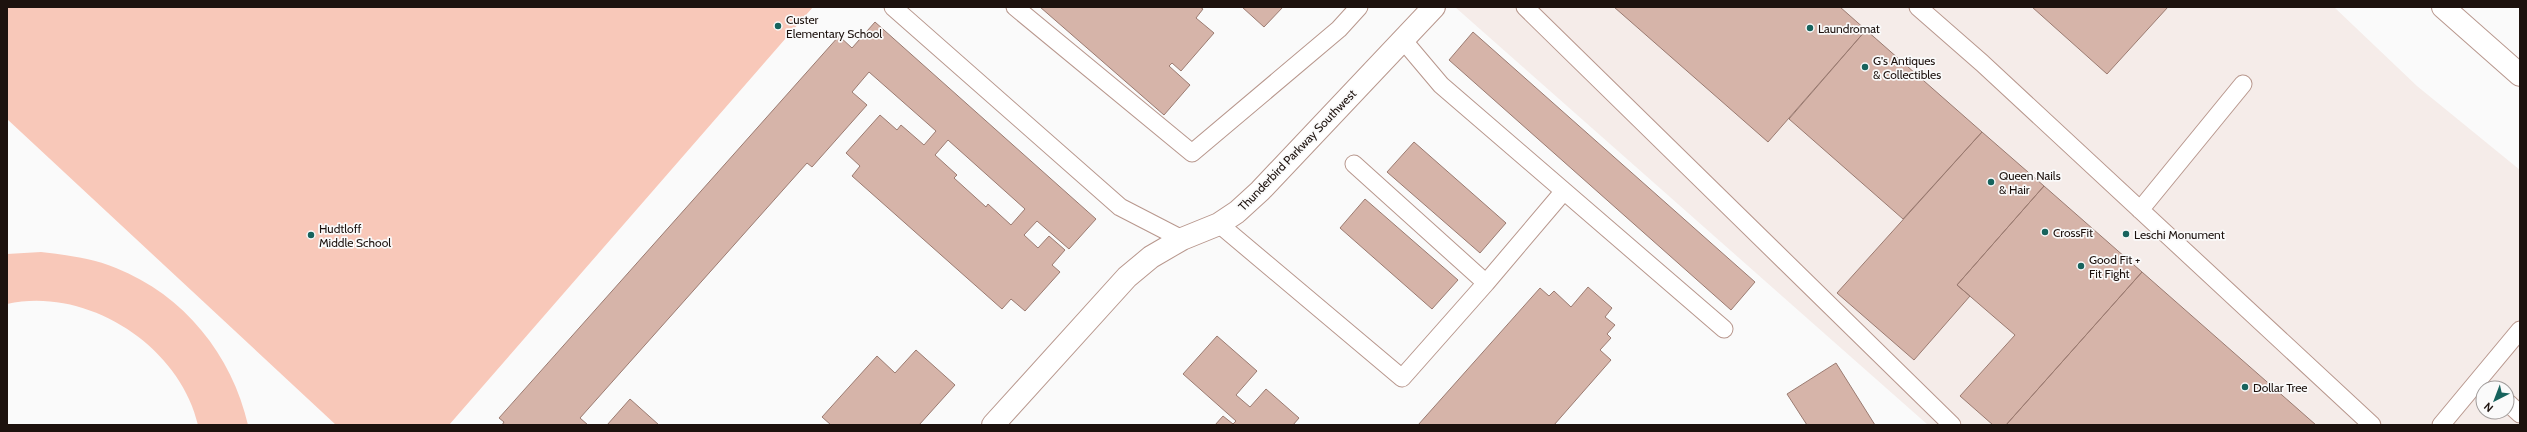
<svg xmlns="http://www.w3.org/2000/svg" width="2527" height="432" viewBox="0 0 2527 432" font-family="Cabin,sans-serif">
	<rect width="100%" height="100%" fill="#fafafa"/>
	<path fill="#f5ece9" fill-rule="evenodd" d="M 1455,7 L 2334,7 L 2417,86 L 2520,170 L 2520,425 L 1928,425 ZM 2483,388 L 2507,388 L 2507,412 L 2483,412 Z"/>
	<path fill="#f8c8b9" d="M 7,7 L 813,7 L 449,425 L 336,425 L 7,119 Z
		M 41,252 C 66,255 92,258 116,268 C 184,295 232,355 248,425 L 198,425 C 180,346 87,286 7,304 L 7,254 Z"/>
	<path fill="#d6b4a9" stroke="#9b7b71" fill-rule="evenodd" d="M 1040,7 L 1200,7 L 1203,9 L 1196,18 L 1214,33 L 1181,71 L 1172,63 L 1169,66 L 1190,85 L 1164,115 Z
		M 1242,7 L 1283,7 L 1264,27 Z
		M 1614,7 L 1840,7 L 1866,30 L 1768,142 Z
		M 2032,7 L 2168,7 L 2107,74 Z
		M 875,22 L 1096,219 L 1069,249 L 1037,221 L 1024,235 L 1038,248 L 1049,236 L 1065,250 L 1052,265 L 1060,272 L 1025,311 L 1011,299 L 1002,309 L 852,176 L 860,166 L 846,153 L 880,115 L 897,130 L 901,125 L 924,145 L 936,131 L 869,72 L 852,92 L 867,105 L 812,167 L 807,163 L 580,418 L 588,425 L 502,425 L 504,422 L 499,418 L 839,36 L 852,48 ZM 948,140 L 1025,209 L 1011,225 L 988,204 L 986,207 L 954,178 L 957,175 L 935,155 Z
		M 1866,30 L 1982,132 L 1903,219 L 1789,119 Z
		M 1473,32 L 1755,282 L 1731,310 L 1449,60 Z
		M 1982,132 L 2044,186 L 1957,285 L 1970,296 L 1914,360 L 1837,293 Z
		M 1414,142 L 1506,223 L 1480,253 L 1387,172 Z
		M 2044,186 L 2142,272 L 2006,425 L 1993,425 L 1960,396 L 2015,335 L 1957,285 Z
		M 1365,199 L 1458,280 L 1432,309 L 1340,228 Z
		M 2142,272 L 2316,425 L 2006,425 Z
		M 1588,287 L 1612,308 L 1605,317 L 1615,325 L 1607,334 L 1611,338 L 1600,350 L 1611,360 L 1554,425 L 1418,425 L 1540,288 L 1549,296 L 1554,291 L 1571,307 Z
		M 1217,336 L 1257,371 L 1236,395 L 1250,407 L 1266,389 L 1299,418 L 1293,425 L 1215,425 L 1223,416 L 1233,424 L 1236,421 L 1183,374 Z
		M 916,350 L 955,385 L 919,425 L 831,425 L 822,417 L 877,356 L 895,373 Z
		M 1836,363 L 1875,425 L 1807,425 L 1787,394 Z
		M 630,399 L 659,425 L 607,425 Z"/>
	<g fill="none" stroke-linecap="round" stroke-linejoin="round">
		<g stroke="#b8978d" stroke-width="19">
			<path id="service" d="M 893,7 L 1120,207 L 1182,239
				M 1015,7 L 1192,153 L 1339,29 L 1359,7
				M 1525,7 L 1952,425
				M 1918,7 L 1982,63 L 2372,425
				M 1403,40 L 1441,85 L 1724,329
				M 1354,164 L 1486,283 L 1564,191
				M 2140,210 L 2243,84
				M 1219,224 L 1402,378 L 1486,283
				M 2507,402 L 2520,414
				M 2441,425 L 2520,330"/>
		</g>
		<g stroke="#b8978d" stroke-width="24">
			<path id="minor" d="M 993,425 L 1127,277 L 1151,257 L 1182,239 L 1219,224 L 1237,212 L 1260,191 L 1434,7"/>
		</g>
		<g stroke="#b8978d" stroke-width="24">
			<path id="primary" d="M 2443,7 L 2520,75"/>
		</g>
		<use href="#service" stroke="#fff" stroke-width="17"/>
		<use href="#minor" stroke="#fff" stroke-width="22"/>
		<use href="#primary" stroke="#fff" stroke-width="22"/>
	</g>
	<g fill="#17635d" stroke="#fafafa" stroke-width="1.5">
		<circle cx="778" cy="26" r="4"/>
		<circle cx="1810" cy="28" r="4"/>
		<circle cx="1865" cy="67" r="4"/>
		<circle cx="1991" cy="182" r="4"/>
		<circle cx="2045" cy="232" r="4"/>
		<circle cx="2126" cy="234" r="4"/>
		<circle cx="311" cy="235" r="4"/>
		<circle cx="2081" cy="266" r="4"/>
		<circle cx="2245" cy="387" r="4"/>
	</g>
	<g text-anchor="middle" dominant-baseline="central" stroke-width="3.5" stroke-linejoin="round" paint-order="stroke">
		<g font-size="12" fill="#1d120e" stroke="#fafafa" text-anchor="start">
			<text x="786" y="19">Custer<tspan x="786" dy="14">Elementary School</tspan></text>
			<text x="1818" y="28">Laundromat</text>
			<text x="1873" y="60">G's Antiques<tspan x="1873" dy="14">&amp; Collectibles</tspan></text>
			<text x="1999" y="175">Queen Nails<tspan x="1999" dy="14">&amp; Hair</tspan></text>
			<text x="319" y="228">Hudtloff<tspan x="319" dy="14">Middle School</tspan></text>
			<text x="2053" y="232">CrossFit</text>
			<text x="2134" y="234">Leschi Monument</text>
			<text x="2089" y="259">Good Fit +<tspan x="2089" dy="14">Fit Fight</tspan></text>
			<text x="2253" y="387">Dollar Tree</text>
		</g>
		<g font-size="12" fill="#1d120e" stroke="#fafafa">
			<text transform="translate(1297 150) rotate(-46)">Thunderbird Parkway Southwest</text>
		</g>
	</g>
	<rect width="2527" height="432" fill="none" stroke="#1d120e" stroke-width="16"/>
	<g transform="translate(2495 400) rotate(222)"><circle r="19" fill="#fafafa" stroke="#a29d9c"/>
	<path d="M0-3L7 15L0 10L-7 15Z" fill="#17635d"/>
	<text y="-6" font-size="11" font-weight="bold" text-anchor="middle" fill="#1d120e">N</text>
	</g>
</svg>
